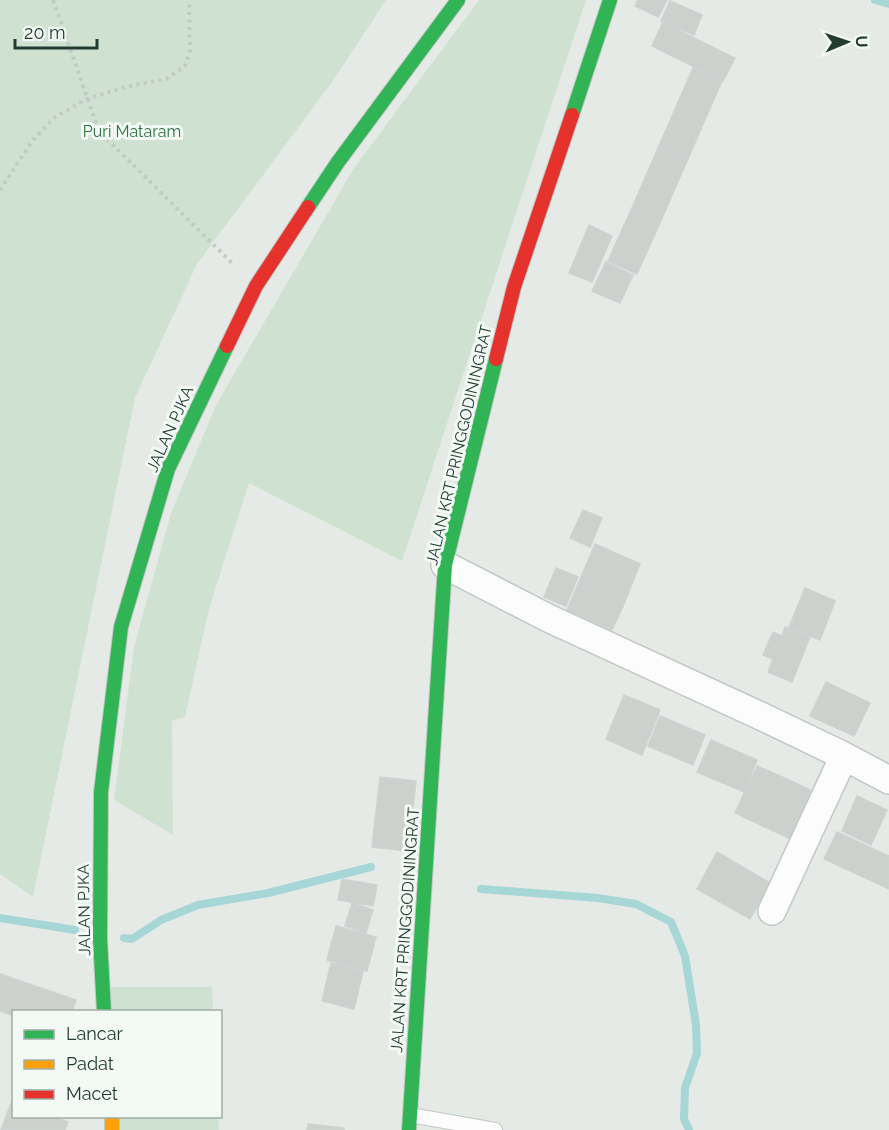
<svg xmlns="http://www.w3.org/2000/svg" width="889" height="1130" viewBox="0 0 889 1130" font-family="Raleway,sans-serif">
	<rect width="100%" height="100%" fill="#e5eae7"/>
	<path fill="#cfe2d2" d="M 0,0 L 386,0 L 332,82 L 197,264 L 135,398 L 33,897 L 0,874 Z
		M 479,0 L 586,0 L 402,561 L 249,483 L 209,609 L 185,717 L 172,721 L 173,835 L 114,800 L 134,647 L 171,513 L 216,405 L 354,168 Z
		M 103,987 L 212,987 L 213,1011 L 104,1011 Z
		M 112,1117 L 218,1117 L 219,1130 L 112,1130 Z"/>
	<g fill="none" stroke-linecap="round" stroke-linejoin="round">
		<path stroke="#a7d6d6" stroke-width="8" d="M 875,0 L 889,4
			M 481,889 L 598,898 L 636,904 L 671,922 L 685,956 L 696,1025 L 697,1053 L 685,1088 L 684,1119 L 689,1130
			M 0,918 L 75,930
			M 124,938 L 132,939 L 161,920 L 198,905 L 268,893 L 371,867"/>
	</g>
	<path fill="#ccd1ce" stroke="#cdd3d0" stroke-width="1.5" d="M 638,0 L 667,0 L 658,17 L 635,6 Z
		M 670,1 L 702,15 L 694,35 L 661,21 Z
		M 663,22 L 686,34 L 674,57 L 652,46 Z
		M 686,34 L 735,58 L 723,81 L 674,57 Z
		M 693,68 L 722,81 L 687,161 L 658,148 Z
		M 658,148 L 687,161 L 660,223 L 631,210 Z
		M 631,210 L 660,223 L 637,274 L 608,261 Z
		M 589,225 L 612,236 L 592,282 L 569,273 Z
		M 606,262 L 633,275 L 620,303 L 592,291 Z
		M 583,510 L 602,518 L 590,547 L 570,538 Z
		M 595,544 L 640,564 L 624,604 L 578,584 Z
		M 556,568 L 578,577 L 566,606 L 544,597 Z
		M 578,584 L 624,604 L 612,630 L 567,610 Z
		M 805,588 L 835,601 L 820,640 L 789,627 Z
		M 785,627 L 810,637 L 792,682 L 768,672 L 773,659 L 763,655 L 773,632 L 782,636 Z
		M 826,682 L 870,703 L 854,736 L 810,716 Z
		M 624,695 L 660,710 L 642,755 L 606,739 Z
		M 660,716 L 705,735 L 693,765 L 648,746 Z
		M 711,740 L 757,760 L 744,792 L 697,772 Z
		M 757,766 L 789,780 L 767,828 L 735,813 Z
		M 380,777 L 416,781 L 408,851 L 372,847 Z
		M 789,780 L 821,795 L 799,843 L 767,828 Z
		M 857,796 L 887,810 L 871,845 L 842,831 Z
		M 837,832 L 889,856 L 889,889 L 824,859 Z
		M 717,852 L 770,883 L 750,919 L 697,889 Z
		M 342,879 L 377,885 L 373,906 L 338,900 Z
		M 352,903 L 373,910 L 366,933 L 345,926 Z
		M 336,926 L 376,937 L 367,971 L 327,960 Z
		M 331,963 L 363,971 L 354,1009 L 322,1001 Z
		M 0,974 L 76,1000 L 72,1012 L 14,1012 L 14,1016 L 0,1011 Z
		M 12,1101 L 14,1102 L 14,1116 L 53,1116 L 68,1122 L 65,1130 L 1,1130 Z
		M 308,1124 L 344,1128 L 344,1130 L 307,1130 Z"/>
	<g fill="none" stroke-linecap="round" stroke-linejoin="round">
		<g stroke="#c2c7c4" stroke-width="16">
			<path id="lane" d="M 410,1115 L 495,1130"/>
		</g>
		<g stroke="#c2c7c4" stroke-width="30">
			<path id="street" d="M 445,565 L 548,618 L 765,718 L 840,754 L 889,780
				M 772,911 L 844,756"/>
		</g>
		<g stroke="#c1c7c4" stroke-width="16">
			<path id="fast" d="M 572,115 L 610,0
				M 308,207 L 338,162 L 458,0
				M 104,1012 L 100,938 L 101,792 L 121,627 L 168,469 L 227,346
				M 409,1130 L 445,565 L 496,359"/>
		</g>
		<g stroke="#c1c7c4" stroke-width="16">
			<path id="slow" d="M 112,1116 L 112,1130"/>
		</g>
		<g stroke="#c1c7c4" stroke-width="16">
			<path id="jam" d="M 227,346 L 256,286 L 308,207
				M 496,359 L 514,287 L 572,115"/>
		</g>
		<path stroke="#c2cac5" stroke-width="4" stroke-dasharray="3 4.5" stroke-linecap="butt" d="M 53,0 L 99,131 L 234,265
			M 0,190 L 32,141 L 55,117 L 87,99 L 129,86 L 166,79 L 185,66 L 190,52 L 189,0"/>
		<use href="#lane" stroke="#fbfcfb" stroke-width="14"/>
		<use href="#street" stroke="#fbfcfb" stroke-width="27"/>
		<use href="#fast" stroke="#30b455" stroke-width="14"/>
		<use href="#slow" stroke="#ff9f0a" stroke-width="14"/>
		<use href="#jam" stroke="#e5322d" stroke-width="14"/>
	</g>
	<g text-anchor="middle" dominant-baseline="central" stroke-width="6" stroke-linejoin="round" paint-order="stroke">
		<g font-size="16" fill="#2f713f" stroke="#f3f9f5">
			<text x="132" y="131">Puri Mataram</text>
		</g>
		<g font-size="16" fill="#233c32" stroke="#f3f9f5">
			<text transform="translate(170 429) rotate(-66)">JALAN PJKA</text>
			<text transform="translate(459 445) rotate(-77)">JALAN KRT PRINGGODININGRAT</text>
			<text transform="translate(84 910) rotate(-91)">JALAN PJKA</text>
			<text transform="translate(405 930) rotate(-86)">JALAN KRT PRINGGODININGRAT</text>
		</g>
	</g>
	<rect x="12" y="1010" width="210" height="108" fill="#f3f9f5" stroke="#a0ada7" stroke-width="1.5"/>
	<rect x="24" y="1030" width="30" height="9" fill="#30b455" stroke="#a0ada7" stroke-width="1.5"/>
	<text x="66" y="1040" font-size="18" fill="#233c32">Lancar</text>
	<rect x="24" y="1060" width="30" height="9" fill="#ff9f0a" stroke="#a0ada7" stroke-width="1.5"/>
	<text x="66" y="1070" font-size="18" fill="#233c32">Padat</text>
	<rect x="24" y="1090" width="30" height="9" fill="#e5322d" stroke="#a0ada7" stroke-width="1.5"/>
	<text x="66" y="1100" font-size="18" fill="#233c32">Macet</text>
	<g transform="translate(847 42) rotate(88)" stroke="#f3f9f5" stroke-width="4.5" paint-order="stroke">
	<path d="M0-4.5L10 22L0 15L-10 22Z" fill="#233c32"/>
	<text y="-9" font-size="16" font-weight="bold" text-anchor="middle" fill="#233c32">U</text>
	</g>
	<path d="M15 39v9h82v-9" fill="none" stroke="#233c32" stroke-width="3"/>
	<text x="24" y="39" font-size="18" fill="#233c32" stroke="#f3f9f5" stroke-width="4.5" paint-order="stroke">20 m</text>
</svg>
